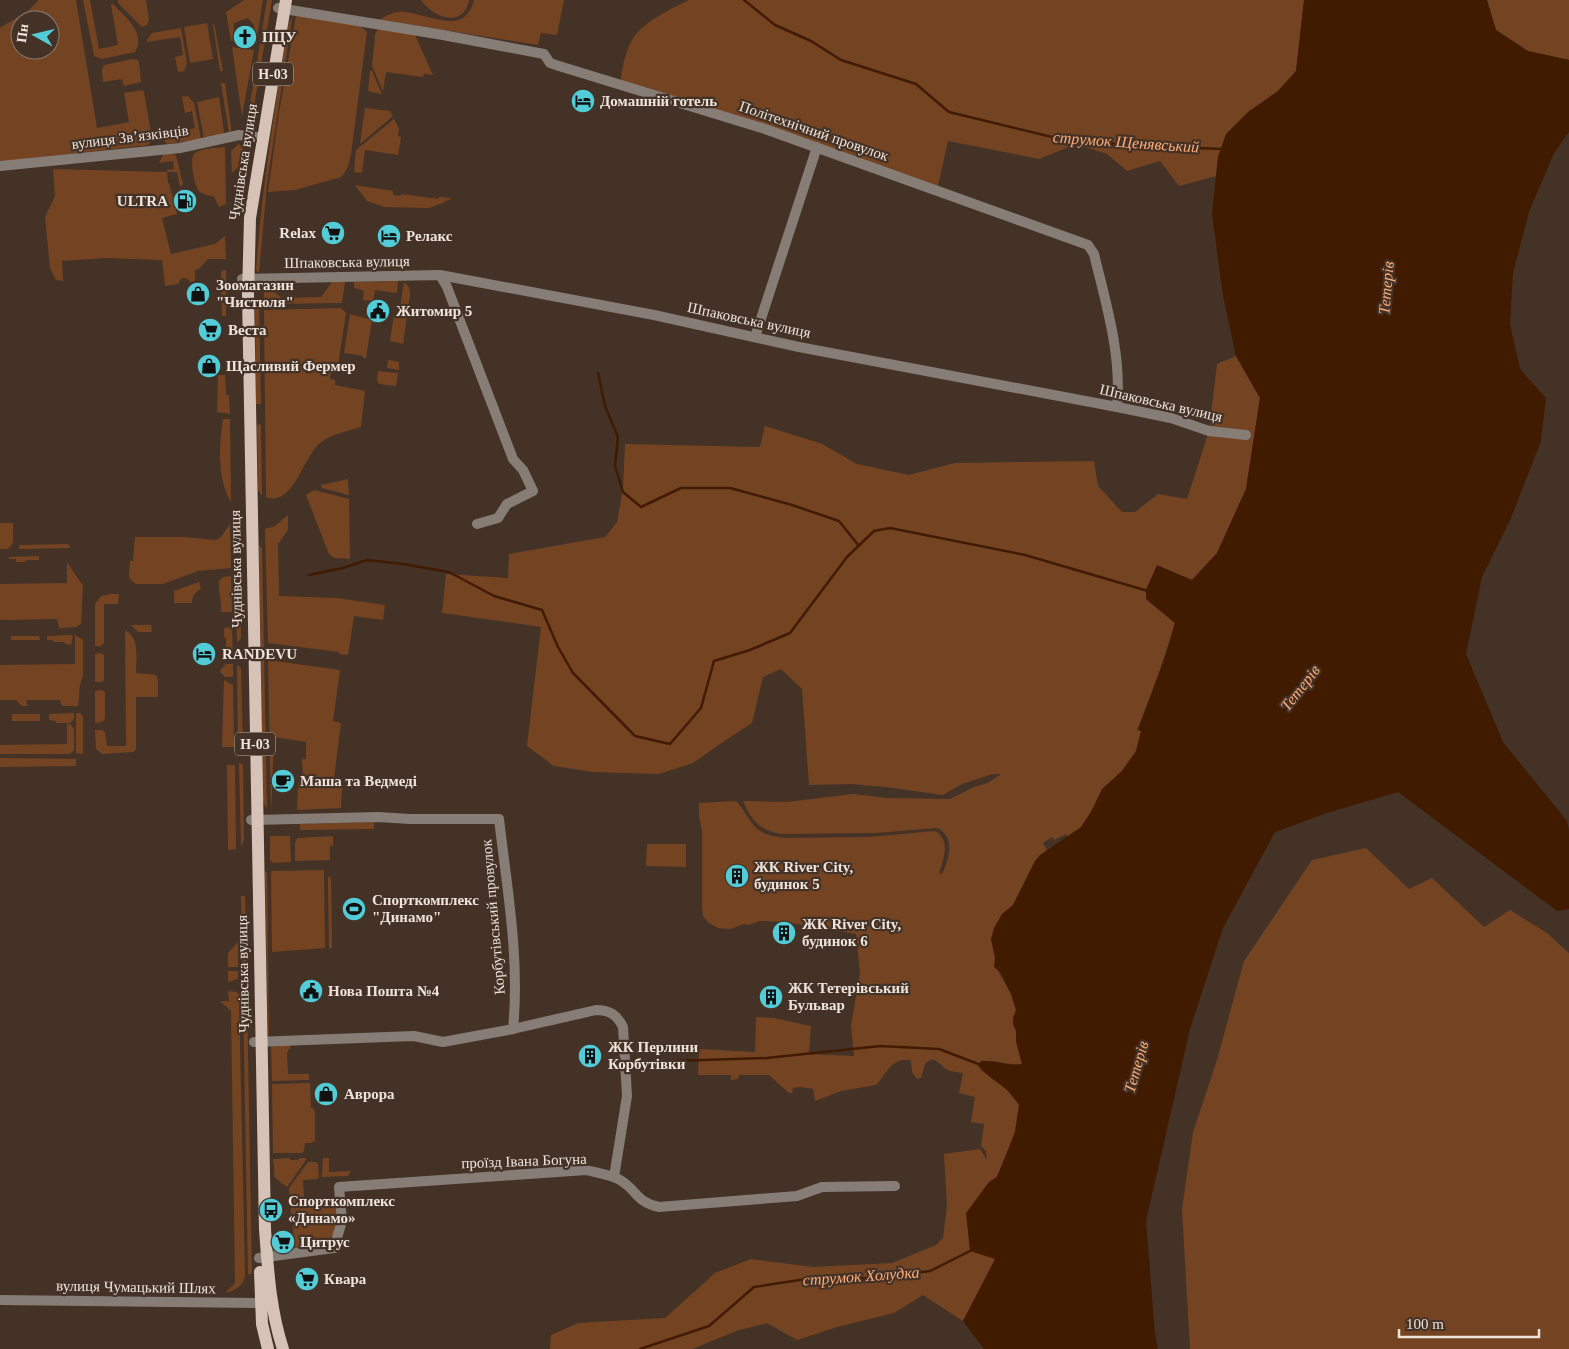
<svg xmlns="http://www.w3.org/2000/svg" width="1569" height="1349" viewBox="0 0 1569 1349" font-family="Georgia,serif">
	<rect width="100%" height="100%" fill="#443227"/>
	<path fill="#744422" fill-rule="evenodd" d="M 39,0 L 76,0 L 97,128 L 129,122 L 124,93 L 142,90 L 144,92 L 152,138 L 148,145 L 0,162 L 0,28 L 29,10 ZM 20,20 L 50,20 L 50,50 L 20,50 Z
		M 83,0 L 90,0 L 99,49 L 118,45 L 111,4 L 113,4 C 124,16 147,33 135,52 L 102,59 L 94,56 Z
		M 118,0 L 146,0 L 149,20 L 147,25 L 142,27 L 118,3 Z
		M 244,0 L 263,0 L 256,44 L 252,43 L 254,25 L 248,18 L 234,23 L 233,41 L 231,41 L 226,12 Z
		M 267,0 L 272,0 L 252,118 L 250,122 L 247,123 Z
		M 421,0 L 469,0 C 464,29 433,18 421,0 Z
		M 474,0 L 564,0 L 557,35 L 541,33 L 538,45 L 379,20 C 385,17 390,13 397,12 C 423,9 464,41 474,0 Z
		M 689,0 L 1304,0 L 1296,71 L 1278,91 L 1248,112 L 1218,157 L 1216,176 L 1179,186 L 1160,161 L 1127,171 L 1107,154 L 1076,144 L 1039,159 L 948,141 L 937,190 L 620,84 C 622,69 626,45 637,33 C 649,19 673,8 689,0 Z
		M 1487,0 L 1569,0 L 1569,60 L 1528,51 L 1496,30 Z
		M 296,16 L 360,26 L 367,32 L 351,154 C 349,163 348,170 341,177 L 295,190 L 268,192 L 279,113 Z
		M 292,18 L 267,184 L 259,273 L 256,270 C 262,186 275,105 289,22 Z
		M 207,23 L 213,59 L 190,63 L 184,27 Z
		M 214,23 L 223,71 L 220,71 L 213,25 Z
		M 181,28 L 187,63 L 184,71 L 178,72 L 175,57 L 183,55 L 180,37 L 147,42 L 147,40 L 152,33 Z
		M 380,29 L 415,35 L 433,75 L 424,74 L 423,77 L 386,72 L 383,91 L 372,66 L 375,38 L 374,38 L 377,30 Z
		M 232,47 L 254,50 L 242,116 Z
		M 132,59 L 137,60 L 139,62 L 141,82 L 124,86 L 122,79 L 103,82 L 102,70 L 104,65 Z
		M 370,71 L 372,71 L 382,94 L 370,92 L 368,90 Z
		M 221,83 L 225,83 L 231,126 L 231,131 L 229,133 Z
		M 188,96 L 194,103 L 201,139 L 167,144 L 164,140 L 162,135 L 195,128 L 192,111 L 185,113 L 182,97 Z
		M 219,97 L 224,132 L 223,134 L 204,138 L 197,102 Z
		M 365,108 L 390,111 L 393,116 L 360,144 Z
		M 394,119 L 399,129 L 398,136 L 401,137 L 398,155 L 365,150 L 362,173 L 354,172 L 356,150 Z
		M 239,144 L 245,151 L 245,160 L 232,173 L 231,151 Z
		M 225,147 L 226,204 L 219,207 L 214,197 C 209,195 203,195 199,191 C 195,188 189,160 194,154 C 199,148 217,148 225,147 Z
		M 164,153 L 172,153 L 176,156 L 183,184 L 180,187 L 177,172 L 167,172 L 168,183 L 169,183 L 177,214 L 162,218 L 171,254 L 215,244 L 225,236 L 226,259 L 208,259 L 199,269 L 195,270 L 195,281 L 190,282 C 188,278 183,277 180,280 L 178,284 L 165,286 L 162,260 L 106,258 L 62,261 L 63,281 L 56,280 L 50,268 L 45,217 L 55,196 L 53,169 L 167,172 L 167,170 L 174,169 L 173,161 L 159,163 Z
		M 355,185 L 393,191 L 393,195 L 401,196 L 401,194 L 438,199 L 439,197 L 452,198 L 443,203 L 429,208 L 384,207 L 367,201 Z
		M 224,270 L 226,270 L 226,316 L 222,316 L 221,272 Z
		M 398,281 L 397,293 L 375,290 L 373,301 L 363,300 L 364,292 L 362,290 L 354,288 L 354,282 Z
		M 332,282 L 345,282 L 342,303 L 270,304 L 264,301 L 264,284 L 282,298 L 321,297 Z
		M 404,282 L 409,287 L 410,295 L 403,344 L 390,341 L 394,314 L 399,314 Z
		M 259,301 L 261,404 L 256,404 L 255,302 Z
		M 341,308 L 346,313 L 337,372 L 331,372 L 330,379 L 335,380 L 335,385 L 365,391 L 361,427 C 348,431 331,434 320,443 C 304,455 293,508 266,497 L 264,310 Z
		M 350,314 L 372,320 L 366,358 L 363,358 L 363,356 L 344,353 Z
		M 1236,356 L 1260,398 L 1246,489 L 1217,553 L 1192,580 L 1157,566 L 1146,590 L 1146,599 L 1175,623 L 1158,676 L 1137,730 L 1142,731 L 1136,751 L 1122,771 L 1102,790 L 1091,812 L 1081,827 L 1068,837 L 1066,834 L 1054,840 L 1052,837 L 1043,843 L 1047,850 L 1035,861 L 1013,905 L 1002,914 L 991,939 L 998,971 L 1011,994 L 1016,1010 L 1013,1024 C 1017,1032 1020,1054 1022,1065 C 1008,1065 995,1060 981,1061 L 982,1071 C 997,1077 1009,1092 1019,1105 L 1015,1132 L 1008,1152 L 996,1178 L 989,1182 L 996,1259 L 963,1321 L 923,1295 L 894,1313 L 837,1327 L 797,1340 L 767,1323 L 739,1330 L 692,1349 L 550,1349 L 551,1335 L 578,1323 L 665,1318 L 715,1273 L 751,1259 L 813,1267 L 892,1263 L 936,1245 L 943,1238 L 947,1206 L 944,1154 L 980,1149 L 987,1160 L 986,1151 L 981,1146 L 984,1124 L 971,1122 L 975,1097 L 959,1093 L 963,1073 C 957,1072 951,1072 946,1069 C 938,1064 935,1054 925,1064 L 921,1078 L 917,1079 L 912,1072 L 911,1060 C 890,1058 888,1073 876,1085 L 841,1091 L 815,1101 L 813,1089 L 800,1087 L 793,1088 L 792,1093 L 789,1093 L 769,1075 L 739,1075 L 738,1079 L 731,1080 L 731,1075 L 698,1075 L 699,1049 L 755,1052 L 756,1017 L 774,1018 L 811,1026 L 809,1054 L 854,1056 L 851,1026 L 860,973 L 856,934 L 786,922 L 760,921 L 749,925 L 743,924 L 731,929 L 718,928 L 709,923 L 703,916 L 702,903 L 702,831 L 699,817 L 699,803 L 735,801 L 738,803 C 755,825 752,834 785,838 L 869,837 L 934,831 C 951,837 944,860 939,873 L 942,874 C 949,860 956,836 937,828 L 876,833 L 781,834 C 759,830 752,821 743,801 L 787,802 L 853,794 L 887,798 L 950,799 L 974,787 L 988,783 L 1001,774 L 993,774 L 962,784 L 943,795 L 886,787 L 850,784 L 809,785 L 802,689 L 781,669 L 763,677 L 752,723 L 720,744 L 693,763 L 659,774 L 593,772 L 554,766 L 527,746 L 541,627 L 442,613 L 446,574 L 508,578 L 509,554 L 605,537 L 617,522 L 623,489 L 625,444 L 760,447 L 765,426 L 822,444 L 857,464 L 909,475 L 955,463 L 1094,461 L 1098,486 L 1122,512 L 1135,512 L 1158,494 L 1187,499 L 1209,431 L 1217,364 Z
		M 388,360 L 399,362 L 399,370 L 387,368 Z
		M 378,371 L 398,373 L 396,386 L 379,384 L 377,380 Z
		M 218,375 L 225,375 L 226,395 L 229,395 L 230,414 L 217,412 Z
		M 223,419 L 230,419 L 231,502 C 217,480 219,444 223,419 Z
		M 261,424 L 262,496 L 258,490 L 257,425 Z
		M 348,479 L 349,495 L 322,488 L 321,485 Z
		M 314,490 L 349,499 L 350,559 L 334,558 L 329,554 L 306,495 Z
		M 288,515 L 288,530 L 278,544 L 279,596 L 337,598 L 385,605 L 383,620 L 354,616 L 348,655 L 339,654 L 339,652 L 268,643 L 265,529 L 275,526 Z
		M 0,523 L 13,523 L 13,543 L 8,549 L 0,549 Z
		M 230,524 L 231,568 L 198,571 L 163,584 L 136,584 L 131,580 L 129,576 L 130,561 L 133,561 L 135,537 L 184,537 L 215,540 L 220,538 Z
		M 67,544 L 70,546 L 69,548 L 21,549 L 18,548 L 20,545 Z
		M 259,545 L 262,548 L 267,809 L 263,801 Z
		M 39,556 L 39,560 L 26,560 L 25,562 L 16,562 L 16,559 L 9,559 L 9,557 Z
		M 67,562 L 83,586 L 81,624 L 76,627 L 59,628 L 57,619 L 0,620 L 0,584 L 67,583 Z
		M 231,576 L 232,612 L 221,612 C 222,601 218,592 219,581 L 223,577 Z
		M 235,576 L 240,578 L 241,638 L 237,643 Z
		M 199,582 L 201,589 C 195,592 192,596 192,603 L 174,603 L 174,591 Z
		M 110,594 L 119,594 L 118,604 L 104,604 L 104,643 L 101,646 L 95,646 L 95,604 L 101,596 Z
		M 131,625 L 151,625 L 152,632 L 138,632 Z
		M 232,627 L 233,660 L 226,660 L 226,638 L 224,637 L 224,628 Z
		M 125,630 C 140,638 136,658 136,673 L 156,675 L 158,680 L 158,697 L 136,697 L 136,749 L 134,752 L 102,754 L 96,749 L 95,730 L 102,730 L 105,732 L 107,746 L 126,746 Z
		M 73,635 L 71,645 L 66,644 L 64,642 L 54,642 L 53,640 L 47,640 L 47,636 Z
		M 75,635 L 83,640 L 83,676 L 80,685 L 78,706 L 62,706 L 60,700 L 26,700 L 28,706 L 22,706 L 16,700 L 0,700 L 0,665 L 75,664 Z
		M 11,636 L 39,636 L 40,640 L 11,640 Z
		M 101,653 L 104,655 L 104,680 L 102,682 L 95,682 L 95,654 Z
		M 268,660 L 340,670 L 333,721 L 341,723 L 333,786 L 342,787 L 341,808 L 297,810 L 298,784 L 303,777 L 302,759 L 306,759 L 306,742 L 274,737 L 271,814 Z
		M 226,664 L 233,664 L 233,677 L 225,677 L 220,672 L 221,669 Z
		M 237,665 L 241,668 L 243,747 L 242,749 L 238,749 Z
		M 224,680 L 233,685 L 234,747 L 222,747 Z
		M 102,690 L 105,692 L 105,719 L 102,722 L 95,723 L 95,691 Z
		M 74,713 L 74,719 L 70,723 L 56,723 L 56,721 L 49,720 L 49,714 Z
		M 76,713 L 80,713 L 83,716 L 83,754 L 76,753 Z
		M 12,714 L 40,714 L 40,721 L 12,721 Z
		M 67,724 L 70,724 L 74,729 L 74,750 L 70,754 L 0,754 L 0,745 L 67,744 Z
		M 0,758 L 76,759 L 76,766 L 0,767 Z
		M 239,763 L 243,764 L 244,840 L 241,847 Z
		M 227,765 L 235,765 L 236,849 L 228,850 Z
		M 374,822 L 374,829 L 300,830 L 300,824 Z
		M 270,836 L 290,836 L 291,862 L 273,863 L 270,860 Z
		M 333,836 L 333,846 L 330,846 L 330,860 L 295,861 L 295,843 L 297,838 Z
		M 647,844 L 686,844 L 686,867 L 646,866 Z
		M 1366,848 L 1409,889 L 1432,878 L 1484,927 L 1510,910 L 1547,933 L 1569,953 L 1569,1349 L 1190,1349 L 1182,1209 L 1193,1132 L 1217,1060 L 1244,961 L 1312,860 Z
		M 324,870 L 325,948 L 272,952 L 271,871 Z
		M 265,872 L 267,872 L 269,1036 L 268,1034 Z
		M 328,877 L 331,877 L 332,948 L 329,948 Z
		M 241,896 L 245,896 L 247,970 L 243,976 Z
		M 238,942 L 238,967 L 228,967 L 228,953 Z
		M 228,971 L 238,971 L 238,979 L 228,982 Z
		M 228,991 L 236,992 L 239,994 L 245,1277 C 243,1286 234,1291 225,1293 L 235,1283 L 231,1011 L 220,1001 L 229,1001 Z
		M 243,995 L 247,1000 L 252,1274 L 248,1274 Z
		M 271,1045 L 291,1045 L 287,1053 L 288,1074 L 309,1074 L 309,1080 L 272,1081 Z
		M 310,1083 L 311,1108 L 313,1108 L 315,1112 L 315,1141 L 311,1143 L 305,1143 L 304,1151 L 302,1153 L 273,1153 L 272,1084 Z
		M 290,1158 L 290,1160 L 298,1160 L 300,1158 L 306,1158 L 306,1160 L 287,1187 L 275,1178 L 273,1159 Z
		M 323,1158 L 329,1158 L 329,1172 L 351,1171 L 348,1176 L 322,1177 Z
		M 308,1162 L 316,1162 L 318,1164 L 319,1177 L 317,1179 L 303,1180 L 304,1198 L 332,1198 L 336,1201 L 337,1214 L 291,1214 L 289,1188 Z
		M 292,1217 L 337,1218 L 334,1234 L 325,1243 L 295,1250 Z"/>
	<path fill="#411b00" d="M 1304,0 L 1487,0 L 1496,30 L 1528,51 L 1569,60 L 1569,132 L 1554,153 L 1529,212 L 1513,273 L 1510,324 L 1520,369 L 1546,398 L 1541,441 L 1511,518 L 1482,577 L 1466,654 L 1503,742 L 1567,821 L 1569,830 L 1569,909 L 1557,911 L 1398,792 L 1327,813 L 1275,832 L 1223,928 L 1190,1029 L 1146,1221 L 1155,1334 L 1158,1349 L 984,1349 L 963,1321 L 995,1259 L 970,1251 L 966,1213 L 989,1182 L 997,1177 L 1015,1132 L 1019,1105 C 1016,1101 1013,1096 1009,1092 C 1002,1085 981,1072 978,1065 L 981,1061 C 995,1060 1008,1066 1022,1064 L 1016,1042 L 1016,1030 L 1013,1024 L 1013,1018 L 1016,1010 L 1011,994 L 1001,973 L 994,967 L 995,957 L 991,939 L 994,928 L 1002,914 L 1013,905 L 1035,861 L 1040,855 L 1081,827 L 1091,812 L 1102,789 L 1122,771 L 1136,751 L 1141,731 L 1138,730 L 1166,654 L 1175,623 L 1146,599 L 1146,590 L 1157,565 L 1192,580 L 1217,553 L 1246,489 L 1260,398 L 1236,356 L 1223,296 L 1212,214 L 1218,157 L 1226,134 L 1248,112 L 1278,91 L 1296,71 Z"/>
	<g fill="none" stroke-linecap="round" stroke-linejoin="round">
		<path stroke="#411b00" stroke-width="2.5" d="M 744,0 L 775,25 L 811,41 L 841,60 L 916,84 L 949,112 L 1056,138 L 1139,146 L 1224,149
			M 598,373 L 605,406 L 618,437 L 615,466 L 623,492 L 641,507 L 681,488 L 730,488 L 792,505 L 839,521 L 859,546
			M 309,575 L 343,568 L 367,560 L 403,564 L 449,572 L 494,596 L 542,610 L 558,647 L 573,673 L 635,736 L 670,744 L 701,708 L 714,661 L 750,650 L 790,633 L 847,557 L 874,531 L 890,528 L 1025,555 L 1148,591
			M 644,1062 L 767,1058 L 880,1046 L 939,1049 L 981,1065
			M 640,1349 L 709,1326 L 754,1287 L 806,1279 L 879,1278 L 930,1271 L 972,1250"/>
		<path stroke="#867d77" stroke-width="10" d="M 278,8 L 443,35 L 544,54 L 550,63 L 559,66 L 765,129 L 1088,245 L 1094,254 C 1106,304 1122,355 1117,407
			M 0,166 L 180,148 L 239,135 L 263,138
			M 440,275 L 447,287 L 513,459 L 523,470 L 533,491 L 507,504 L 498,518 L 477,524
			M 242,279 L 440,275 L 654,315 L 799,347 L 1117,407 L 1171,418 L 1209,431 L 1246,435
			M 755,337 L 817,147
			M 251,820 L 378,817 L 410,819 L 499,819 C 507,888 520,959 513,1029 L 443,1042 L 414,1036 L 254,1042
			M 513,1029 L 596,1010 C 610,1010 617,1015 623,1027 L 627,1096 L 614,1177
			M 259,1258 L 334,1248 L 342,1221 L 339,1187 L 586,1170 C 597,1173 610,1174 620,1180 C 637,1190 637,1203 659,1207 L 797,1196 L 822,1187 L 895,1186"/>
		<path stroke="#867d77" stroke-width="10" d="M 0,1300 L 266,1303"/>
		<path stroke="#d6c2b6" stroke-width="12" d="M 260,1272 L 262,1324 L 268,1349
			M 283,1349 C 270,1309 268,1270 265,1229 L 248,295 L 250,218 L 286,0"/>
	</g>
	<defs>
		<g id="church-disc" transform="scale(1.25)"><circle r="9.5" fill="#52ccd6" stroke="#443227"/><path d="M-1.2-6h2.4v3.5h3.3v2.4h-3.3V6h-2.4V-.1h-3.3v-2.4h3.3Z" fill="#111"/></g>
		<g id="hotel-disc" transform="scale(1.25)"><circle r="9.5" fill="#52ccd6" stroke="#443227"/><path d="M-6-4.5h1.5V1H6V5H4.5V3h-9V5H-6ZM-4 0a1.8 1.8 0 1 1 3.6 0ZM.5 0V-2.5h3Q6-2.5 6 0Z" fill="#111"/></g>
		<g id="fuel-disc" transform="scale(1.25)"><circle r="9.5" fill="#52ccd6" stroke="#443227"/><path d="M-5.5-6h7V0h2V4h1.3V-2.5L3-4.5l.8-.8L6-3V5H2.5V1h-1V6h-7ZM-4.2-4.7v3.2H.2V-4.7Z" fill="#111"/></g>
		<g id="supermarket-disc" transform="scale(1.25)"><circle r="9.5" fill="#52ccd6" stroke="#443227"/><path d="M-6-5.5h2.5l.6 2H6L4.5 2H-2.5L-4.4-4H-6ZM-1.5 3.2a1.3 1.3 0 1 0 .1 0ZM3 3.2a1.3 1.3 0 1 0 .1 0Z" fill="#111"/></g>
		<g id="shop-disc" transform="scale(1.25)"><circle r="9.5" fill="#52ccd6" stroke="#443227"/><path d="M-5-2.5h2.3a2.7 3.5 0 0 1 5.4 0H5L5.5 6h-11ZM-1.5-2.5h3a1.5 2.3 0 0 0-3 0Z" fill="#111"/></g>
		<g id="civic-disc" transform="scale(1.25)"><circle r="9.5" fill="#52ccd6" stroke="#443227"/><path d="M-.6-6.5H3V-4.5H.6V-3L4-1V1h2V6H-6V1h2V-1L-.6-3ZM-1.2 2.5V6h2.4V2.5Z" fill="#111"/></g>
		<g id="cafe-disc" transform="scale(1.25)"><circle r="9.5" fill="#52ccd6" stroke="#443227"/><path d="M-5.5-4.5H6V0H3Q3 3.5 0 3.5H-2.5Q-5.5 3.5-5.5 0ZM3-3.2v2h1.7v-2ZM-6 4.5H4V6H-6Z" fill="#111"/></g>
		<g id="building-disc" transform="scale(1.25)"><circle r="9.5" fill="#52ccd6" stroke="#443227"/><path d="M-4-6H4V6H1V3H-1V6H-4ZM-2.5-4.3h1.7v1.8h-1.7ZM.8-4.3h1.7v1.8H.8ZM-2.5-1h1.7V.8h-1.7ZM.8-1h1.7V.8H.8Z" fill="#111"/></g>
		<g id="stadium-disc" transform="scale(1.25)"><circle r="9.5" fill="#52ccd6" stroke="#443227"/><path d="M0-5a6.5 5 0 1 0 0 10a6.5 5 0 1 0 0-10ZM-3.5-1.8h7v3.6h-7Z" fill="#111"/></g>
		<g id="bus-disc" transform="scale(1.25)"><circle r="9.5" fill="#52ccd6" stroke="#443227"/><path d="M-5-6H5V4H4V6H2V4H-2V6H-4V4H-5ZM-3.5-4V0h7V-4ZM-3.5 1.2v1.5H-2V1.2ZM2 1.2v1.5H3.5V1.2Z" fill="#111"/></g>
	</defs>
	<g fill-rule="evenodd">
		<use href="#church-disc" x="245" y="37"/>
		<use href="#hotel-disc" x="583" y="101"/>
		<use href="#fuel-disc" x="185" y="201"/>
		<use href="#supermarket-disc" x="333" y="233"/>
		<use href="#hotel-disc" x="389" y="236"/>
		<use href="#shop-disc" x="198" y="294"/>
		<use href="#civic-disc" x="378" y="311"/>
		<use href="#supermarket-disc" x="210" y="330"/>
		<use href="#shop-disc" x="209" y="366"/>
		<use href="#hotel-disc" x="204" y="654"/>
		<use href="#cafe-disc" x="283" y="781"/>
		<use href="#building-disc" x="737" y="876"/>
		<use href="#stadium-disc" x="354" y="909"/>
		<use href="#building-disc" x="784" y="933"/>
		<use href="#civic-disc" x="311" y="991"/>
		<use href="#building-disc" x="771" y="997"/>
		<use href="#building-disc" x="590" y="1056"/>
		<use href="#shop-disc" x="326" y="1094"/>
		<use href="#bus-disc" x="271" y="1210"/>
		<use href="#supermarket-disc" x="283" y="1242"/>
		<use href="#supermarket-disc" x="307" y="1279"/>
	</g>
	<g text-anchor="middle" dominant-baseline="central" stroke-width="4.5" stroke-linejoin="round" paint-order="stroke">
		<g fill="#443227" stroke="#bbaea5" stroke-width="1">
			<rect x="253" y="62.5" width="40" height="23" rx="4"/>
			<rect x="235" y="732.5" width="40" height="23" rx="4"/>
		</g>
		<g font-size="14" font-weight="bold" fill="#eee3db">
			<text x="273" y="74">Н-03</text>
			<text x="255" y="744">Н-03</text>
		</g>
		<g font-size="15" font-weight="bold" fill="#eee3db" stroke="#443227" text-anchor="start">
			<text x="262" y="37">ПЦУ</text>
			<text x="600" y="101">Домашній готель</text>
			<text x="168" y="201" text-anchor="end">ULTRA</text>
			<text x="316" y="233" text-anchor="end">Relax</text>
			<text x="406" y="236">Релакс</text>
			<text x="216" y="285">Зоомагазин<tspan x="216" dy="17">"Чистюля"</tspan></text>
			<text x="396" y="311">Житомир 5</text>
			<text x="228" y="330">Веста</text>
			<text x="226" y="366">Щасливий Фермер</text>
			<text x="222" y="654">RANDEVU</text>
			<text x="300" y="781">Маша та Ведмеді</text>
			<text x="754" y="867">ЖК River City,<tspan x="754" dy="17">будинок 5</tspan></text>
			<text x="372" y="900">Спорткомплекс<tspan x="372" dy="17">"Динамо"</tspan></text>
			<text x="802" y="924">ЖК River City,<tspan x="802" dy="17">будинок 6</tspan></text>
			<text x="788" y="988">ЖК Тетерівський<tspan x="788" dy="17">Бульвар</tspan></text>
			<text x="328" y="991">Нова Пошта №4</text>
			<text x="608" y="1047">ЖК Перлини<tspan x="608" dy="17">Корбутівки</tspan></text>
			<text x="344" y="1094">Аврора</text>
			<text x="288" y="1201">Спорткомплекс<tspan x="288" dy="17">«Динамо»</tspan></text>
			<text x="300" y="1242">Цитрус</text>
			<text x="324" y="1279">Квара</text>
		</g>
		<g font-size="15" fill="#eee3db" stroke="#443227">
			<text transform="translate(814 131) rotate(19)">Політехнічний провулок</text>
			<text transform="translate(130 137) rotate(-7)">вулиця Звʼязківців</text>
			<text transform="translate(243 162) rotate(-81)">Чуднівська вулиця</text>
			<text transform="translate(347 262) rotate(-1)">Шпаковська вулиця</text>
			<text transform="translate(749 320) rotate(12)">Шпаковська вулиця</text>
			<text transform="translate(1161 403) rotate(13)">Шпаковська вулиця</text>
			<text transform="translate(236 569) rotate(-91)">Чуднівська вулиця</text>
			<text transform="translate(493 917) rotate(-95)">Корбутівський провулок</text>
			<text transform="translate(243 974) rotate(-91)">Чуднівська вулиця</text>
			<text transform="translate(524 1161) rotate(-2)">проїзд Івана Богуна</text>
			<text transform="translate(136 1287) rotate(1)">вулиця Чумацький Шлях</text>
		</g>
		<g font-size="16" font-style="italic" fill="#ffac76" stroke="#443227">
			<text transform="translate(1126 142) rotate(4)">струмок Щенявський</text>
			<text transform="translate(1386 288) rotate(-85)">Тетерів</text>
			<text transform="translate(1300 688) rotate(-52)">Тетерів</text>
			<text transform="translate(1136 1067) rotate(-74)">Тетерів</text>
			<text transform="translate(861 1276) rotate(-4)">струмок Холудка</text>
		</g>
	</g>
	<g transform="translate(35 35) rotate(278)"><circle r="24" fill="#443227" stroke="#88796f"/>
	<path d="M0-4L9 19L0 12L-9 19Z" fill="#52ccd6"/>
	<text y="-8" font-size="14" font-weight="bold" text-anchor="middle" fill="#eee3db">Пн</text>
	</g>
	<path d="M1399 1329v8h140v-8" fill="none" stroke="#eee3db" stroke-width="2.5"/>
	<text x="1406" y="1329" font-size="15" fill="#eee3db" stroke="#443227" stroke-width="4" paint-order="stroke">100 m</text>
</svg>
